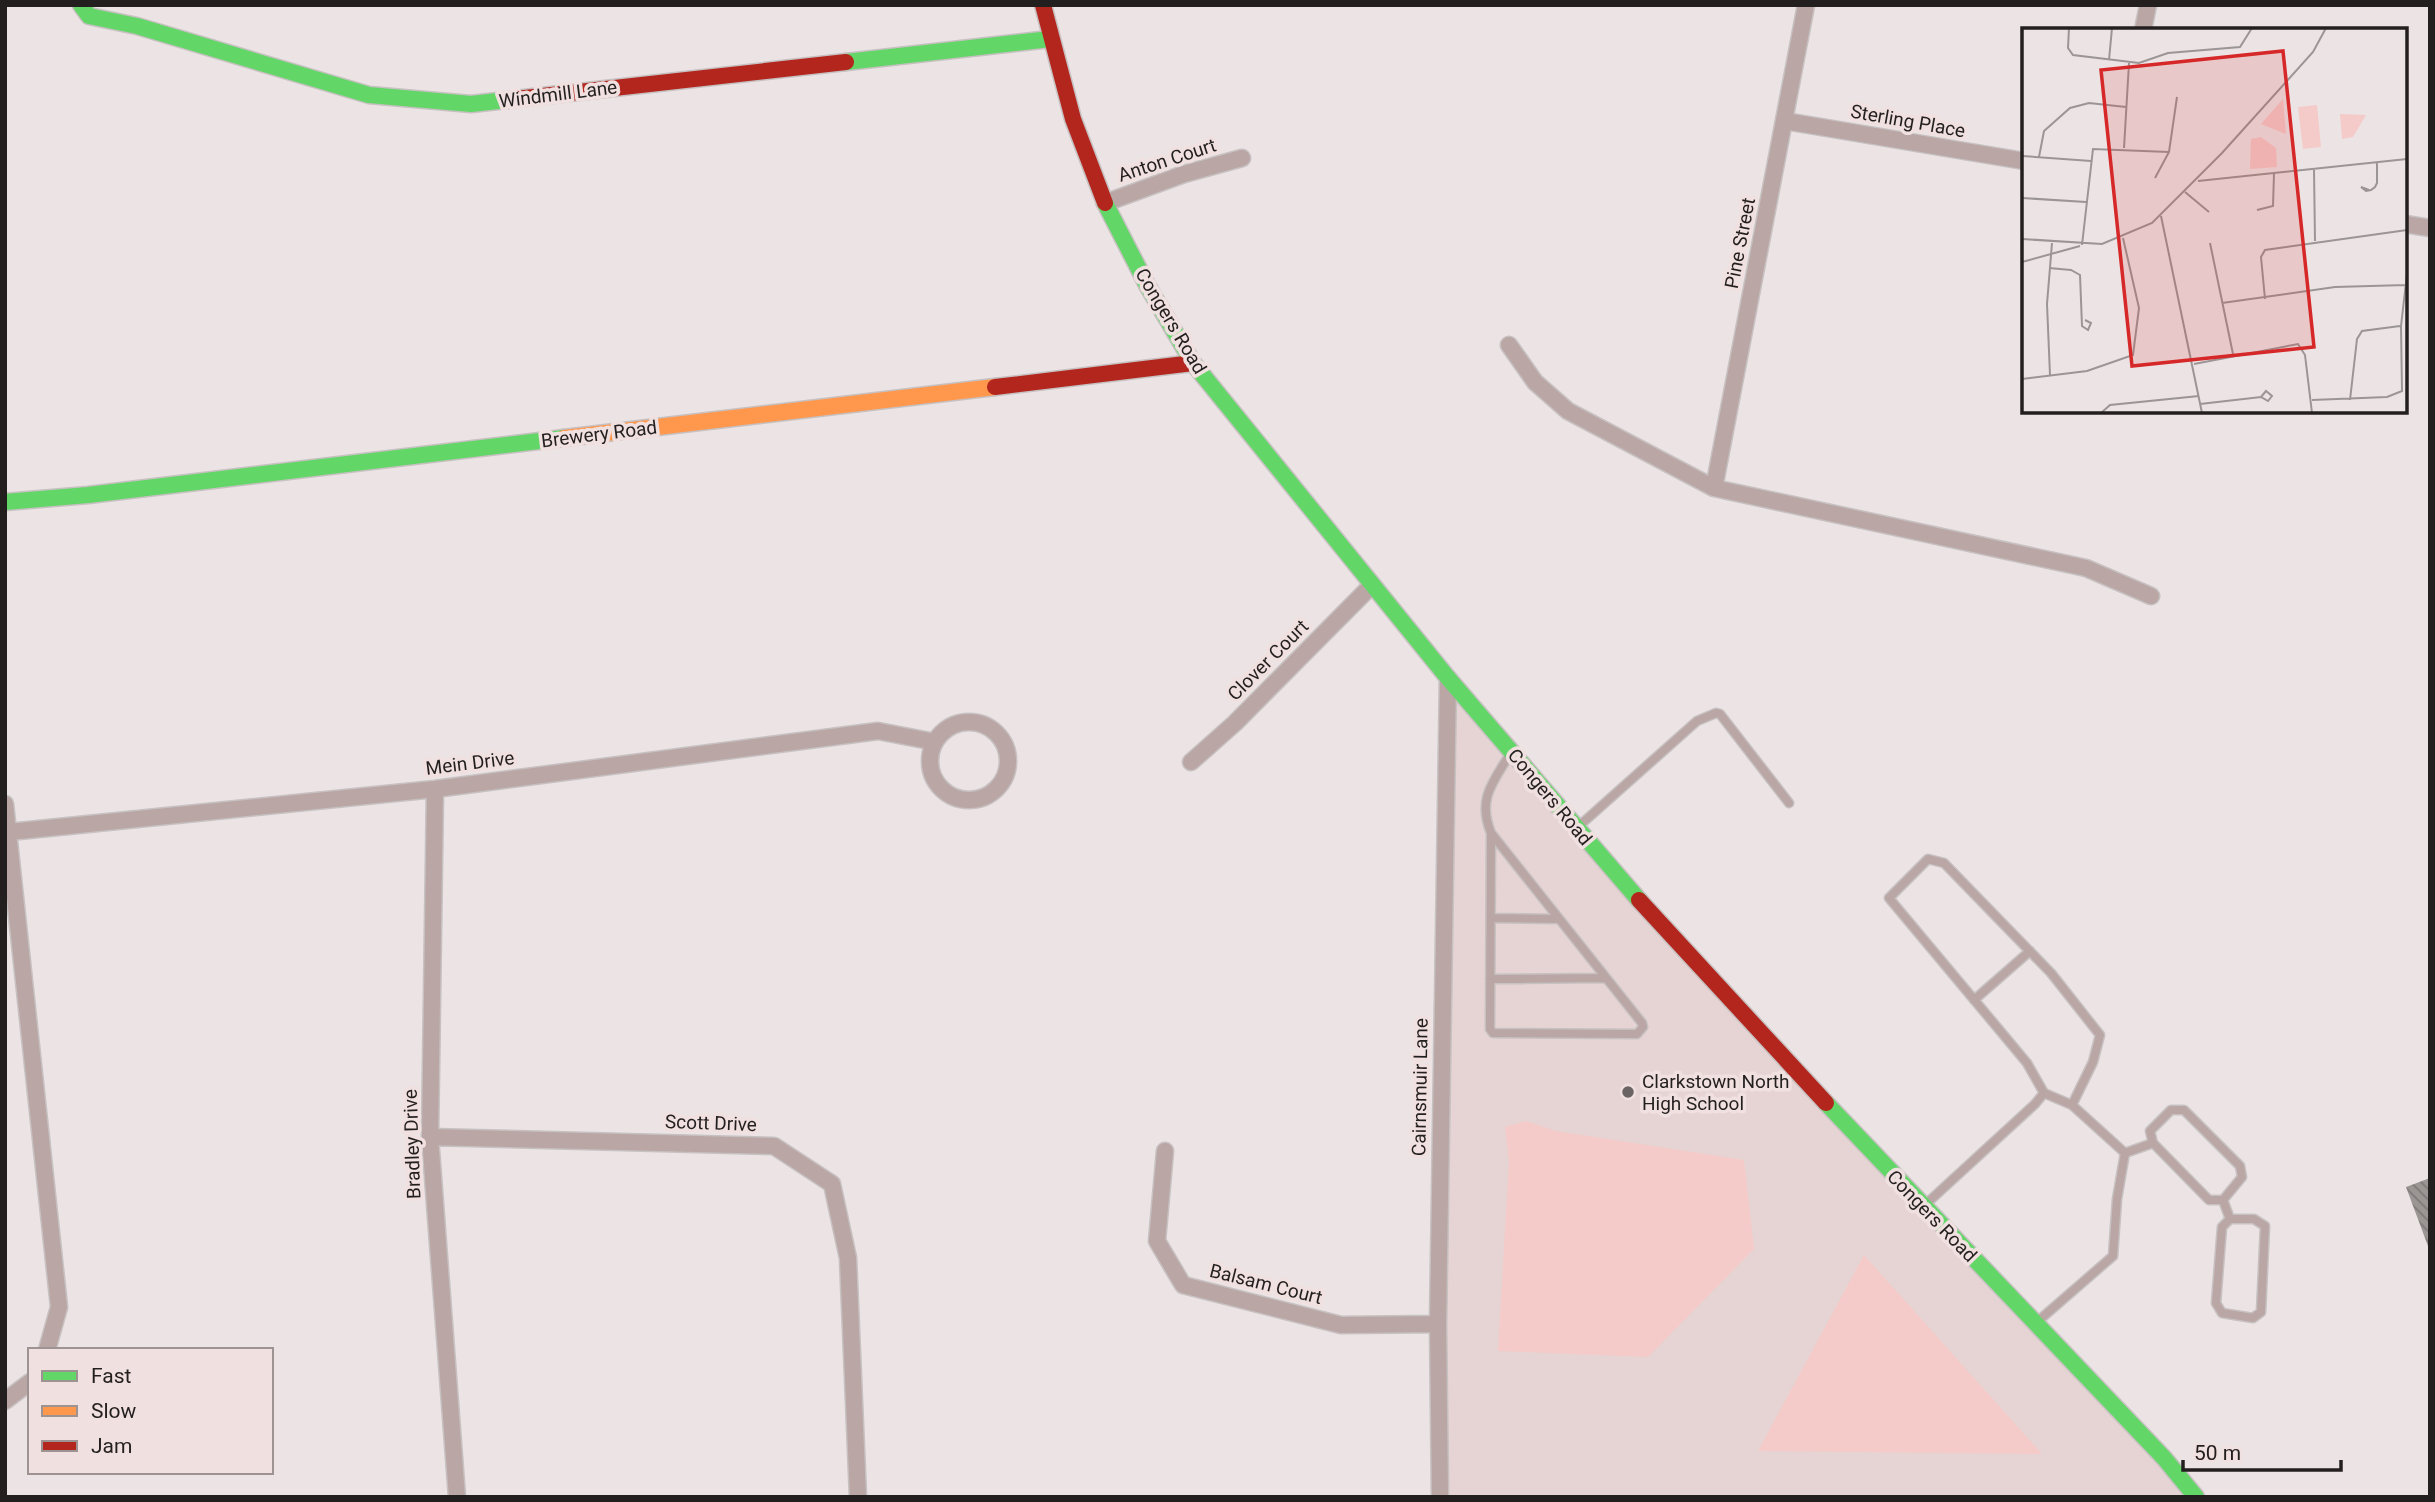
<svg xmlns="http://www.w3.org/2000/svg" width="2435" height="1502" viewBox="0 0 2435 1502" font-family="Roboto,sans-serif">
	<defs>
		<pattern id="building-back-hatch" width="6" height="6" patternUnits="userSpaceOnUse" patternTransform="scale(1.75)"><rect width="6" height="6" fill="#9b9594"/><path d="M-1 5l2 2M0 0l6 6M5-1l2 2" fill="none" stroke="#7e7978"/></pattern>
	</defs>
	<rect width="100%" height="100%" fill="#ece4e4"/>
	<path fill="#e5d4d3" d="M 1448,678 L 2196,1497 L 1440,1497 Z"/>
	<path fill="#f4cbc8" d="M 1526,1121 L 1556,1131 L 1744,1160 L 1754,1249 L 1648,1357 L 1498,1351 L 1509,1161 L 1505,1127 Z
		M 1864,1255 L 2042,1454 L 1758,1451 Z"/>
	<path fill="url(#building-back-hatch)" d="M 2430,1178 L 2430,1246 L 2428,1246 L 2406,1187 Z"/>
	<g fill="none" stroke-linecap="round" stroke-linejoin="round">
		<g stroke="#c7c1c1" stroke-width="11">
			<path id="lane" d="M 1579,826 L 1697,721 L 1716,713 L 1720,714 L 1789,803
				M 1491,833 L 1490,1029 L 1493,1033 L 1637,1034 L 1643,1027 L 1642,1023 L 1491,833 C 1477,799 1493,782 1510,754
				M 1491,918 L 1559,919
				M 1490,979 L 1606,978
				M 1974,1000 L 2030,951
				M 2044,1093 L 2072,1105
				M 2171,1110 L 2184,1110 L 2240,1166 L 2242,1177 L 2223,1200 L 2209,1200 L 2153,1143 L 2150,1131 Z
				M 2125,1153 L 2153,1143
				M 2223,1200 L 2230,1219
				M 1926,1204 L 2035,1104 L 2044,1093 L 2027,1063 L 1889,898 L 1928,859 L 1944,863 L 2051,973 L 2100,1035 L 2093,1062 L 2072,1105 L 2125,1153 L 2117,1199 L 2113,1256 L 2037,1322
				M 2230,1219 L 2254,1219 L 2265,1226 L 2261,1312 L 2253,1318 L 2222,1313 L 2216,1303 L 2222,1227 Z"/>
		</g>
		<g stroke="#c7c1c1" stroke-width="19">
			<path id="street" d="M 2143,30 L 2148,5
				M 1785,121 L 2024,161
				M 1105,203 L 1184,174 L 1242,158
				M 2405,224 L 2430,228
				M 1509,345 L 1535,382 L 1568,411 L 1714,488 L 2086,568 L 2151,596
				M 1714,488 L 1806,5
				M930 761a39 39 0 1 1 78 0a39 39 0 1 1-78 0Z
				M 1191,762 L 1235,723 L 1372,585
				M 435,789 L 430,1137 L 457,1497
				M 5,804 L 59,1307 L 47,1350
				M 9,832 L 435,789 L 878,731 L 935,742
				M 430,1137 L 774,1146 L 832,1184 L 848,1258 L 858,1497
				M 1165,1151 L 1157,1241 L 1183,1285 L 1341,1325 L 1438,1324
				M 5,1401 L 30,1382
				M 1440,1497 L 1438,1324 L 1448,678"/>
		</g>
		<g stroke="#c7c1c1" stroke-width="19">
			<path id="fast" d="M 81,5 L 89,16 L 137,26 L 369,95 L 471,104 L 507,100
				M 846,62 L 1050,39
				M 1105,203 L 1147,285 L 1193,363 L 1448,678 L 1639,900
				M 5,502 L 88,495 L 564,438
				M 1826,1103 L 2164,1458 L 2196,1497"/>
		</g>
		<g stroke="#c7c1c1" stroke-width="19">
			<path id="slow" d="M 564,438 L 995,387"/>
		</g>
		<g stroke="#c7c1c1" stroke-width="19">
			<path id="jam" d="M 1043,5 L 1073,119 L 1105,203
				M 507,100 L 846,62
				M 995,387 L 1193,363
				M 1639,900 L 1826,1103"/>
		</g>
		<use href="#lane" stroke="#b9a6a5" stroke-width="8"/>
		<use href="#street" stroke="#b9a6a5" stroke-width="16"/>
		<use href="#fast" stroke="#63d668" stroke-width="16"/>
		<use href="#slow" stroke="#ff974d" stroke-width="16"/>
		<use href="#jam" stroke="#b3261e" stroke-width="16"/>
	</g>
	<circle fill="#6a6464" stroke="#f0e1e0" stroke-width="2.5" cx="1628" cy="1092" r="7"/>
	<g text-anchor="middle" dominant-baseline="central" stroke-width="7" stroke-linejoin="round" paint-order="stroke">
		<g font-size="19" fill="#241f1f" stroke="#f0e1e0">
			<text transform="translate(558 94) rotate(-7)">Windmill Lane</text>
			<text transform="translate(1908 121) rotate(10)">Sterling Place</text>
			<text transform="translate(1167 160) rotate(-18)">Anton Court</text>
			<text transform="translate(1740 243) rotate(-79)">Pine Street</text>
			<text transform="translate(1171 321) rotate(59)">Congers Road</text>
			<text transform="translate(599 434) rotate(-7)">Brewery Road</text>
			<text transform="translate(1268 660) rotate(-45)">Clover Court</text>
			<text transform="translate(470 763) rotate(-7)">Mein Drive</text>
			<text transform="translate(1550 797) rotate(50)">Congers Road</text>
			<text transform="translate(1420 1087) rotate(-89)">Cairnsmuir Lane</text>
			<text transform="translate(711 1123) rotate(2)">Scott Drive</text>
			<text transform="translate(412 1144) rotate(-92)">Bradley Drive</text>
			<text transform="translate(1932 1216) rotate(46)">Congers Road</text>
			<text transform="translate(1266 1284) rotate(14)">Balsam Court</text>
		</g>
		<g font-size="19" fill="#241f1f" stroke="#f0e1e0" text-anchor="start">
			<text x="1642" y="1081">Clarkstown North<tspan x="1642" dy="22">High School</tspan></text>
		</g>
	</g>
	<g transform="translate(2022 28)">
		<rect width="385" height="385" fill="#ece4e4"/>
		<path d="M 261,71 L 264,106 L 239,96 ZM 295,77 L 299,119 L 281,121 L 276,79 ZM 318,86 L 344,87 L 331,109 L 320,111 ZM 239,109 L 254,120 L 255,139 L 228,141 L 229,111 Z" fill="#f4cbc8"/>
		<path fill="none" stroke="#9c9595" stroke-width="2" d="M 47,0 L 46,20 L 51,27 L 117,35 L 146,25 L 218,19 L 230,0M 87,32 L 90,0M 102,120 L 107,35M 0,128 L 69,133M 17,129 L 22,103 L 48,80 L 67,75 L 104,79M 292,142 L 293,213M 133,150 L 147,124 L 155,69M 176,153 L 385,131M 347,162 L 339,159 L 344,163 L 349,162 L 353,159 L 355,155 L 355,135M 163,164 L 187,184M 0,170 L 64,174M 235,182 L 251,178 L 252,146M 139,188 L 180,385M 0,211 L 80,216 L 130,195 L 200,125 L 291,24 L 304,0M 188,215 L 211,326M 60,217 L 71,121 L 147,124M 0,234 L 58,218M 27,240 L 49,242 L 58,247 L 60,298 L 66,302 L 69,295 L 63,292M 243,271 L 239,229 L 243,222 L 385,202M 200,275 L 313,259 L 384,257M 172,336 L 276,316 L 283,327 L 290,385M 28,347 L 25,276 L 30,215M 0,351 L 65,343 L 111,327 L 117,280 L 101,210M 290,372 L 365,369 L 380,363 L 379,298 L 385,246M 328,372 L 335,311 L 340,303 L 378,298M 178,376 L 239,369 L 246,373 L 250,368 L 244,363 L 239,369M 79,385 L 88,377 L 177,368"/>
		<path fill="#d62828" fill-opacity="0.15" stroke="#d62828" stroke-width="3.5" d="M 261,23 L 292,319 L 110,338 L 79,42 Z"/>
		<rect width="385" height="385" fill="none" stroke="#241f1f" stroke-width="3.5"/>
	</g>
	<rect width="2435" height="1502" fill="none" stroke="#241f1f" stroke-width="14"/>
	<rect x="28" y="1348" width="245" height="126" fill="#f0e1e0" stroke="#9e9393" stroke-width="2"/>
	<rect x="42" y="1371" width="35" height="10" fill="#63d668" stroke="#9e9393" stroke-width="2"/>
	<text x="91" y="1383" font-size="21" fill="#241f1f">Fast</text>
	<rect x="42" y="1406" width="35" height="10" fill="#ff974d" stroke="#9e9393" stroke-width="2"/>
	<text x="91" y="1418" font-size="21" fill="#241f1f">Slow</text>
	<rect x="42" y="1441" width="35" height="10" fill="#b3261e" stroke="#9e9393" stroke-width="2"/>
	<text x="91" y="1453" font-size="21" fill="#241f1f">Jam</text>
	<path d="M2183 1460v10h158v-10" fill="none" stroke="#241f1f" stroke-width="3.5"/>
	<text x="2194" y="1460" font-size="21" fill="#241f1f" stroke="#f0e1e0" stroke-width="5" paint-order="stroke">50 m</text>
</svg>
